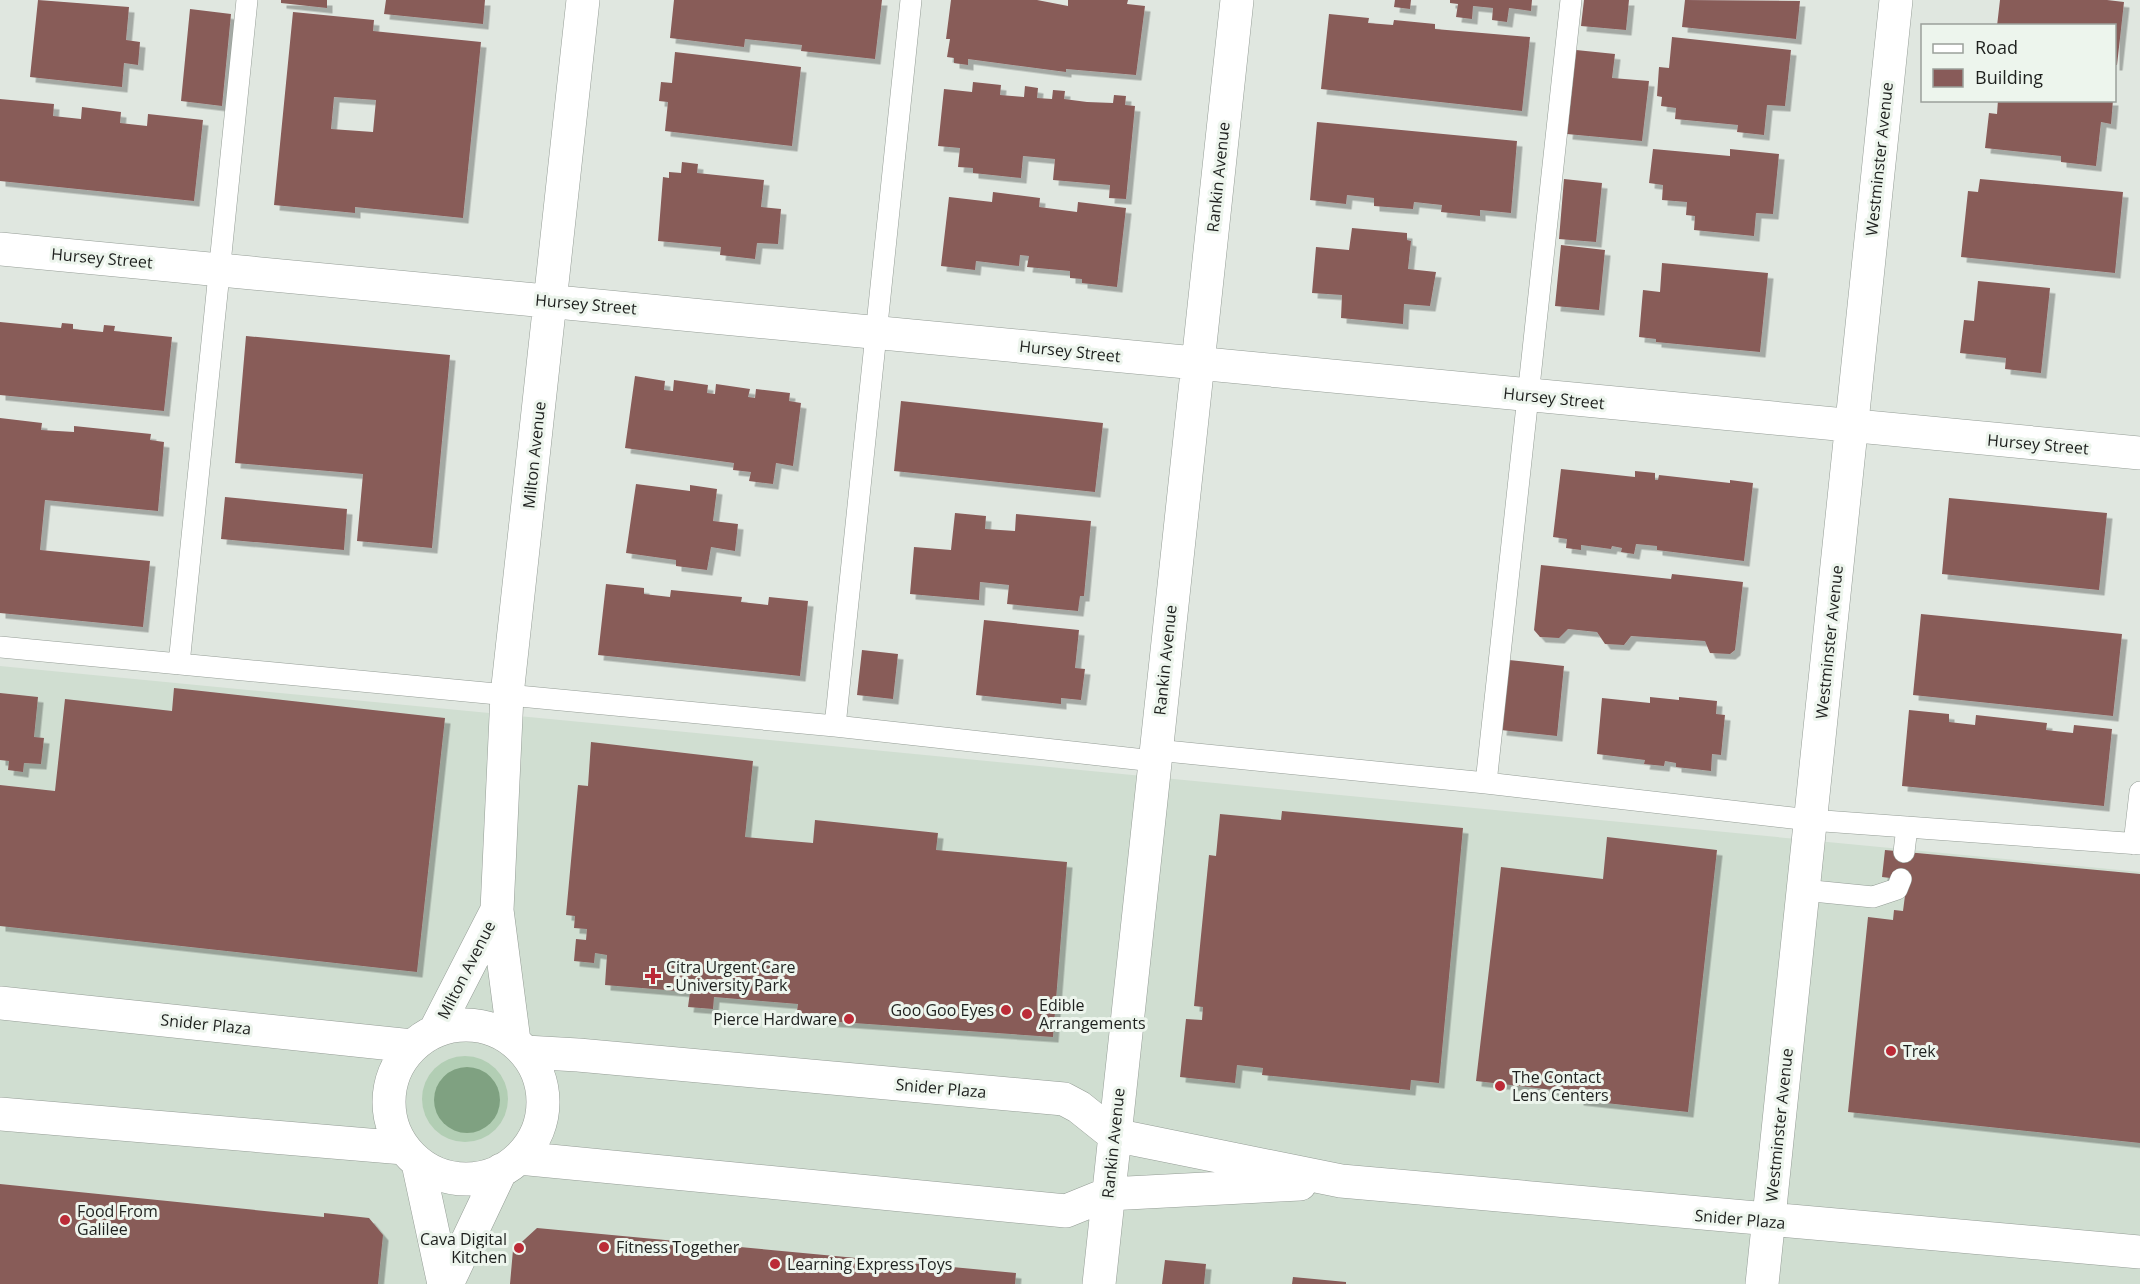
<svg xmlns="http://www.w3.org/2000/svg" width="2140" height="1284" viewBox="0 0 2140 1284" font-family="'Open Sans',sans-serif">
	<defs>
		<filter id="shadow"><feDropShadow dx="5.5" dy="5.5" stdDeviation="0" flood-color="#0004"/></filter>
	</defs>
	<rect width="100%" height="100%" fill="#e0e7e0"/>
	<path fill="#d0ded1" d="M 0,666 L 2140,872 L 2140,1284 L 0,1284 Z"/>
	<path fill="#b2ceb4" d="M422 1099a43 43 0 1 1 86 0a43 43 0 1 1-86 0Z"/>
	<path fill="#7fa181" d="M434 1100a33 33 0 1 1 66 0a33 33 0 1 1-66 0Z"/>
	<path fill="#885b59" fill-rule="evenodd" filter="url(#shadow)" d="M 38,0 L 129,7 L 126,40 L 140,42 L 138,65 L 124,63 L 122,87 L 30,77 Z
		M 281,0 L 327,0 L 327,8 L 281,3 Z
		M 386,0 L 485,0 L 483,24 L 384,14 Z
		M 674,0 L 882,0 L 875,59 L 801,51 L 802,45 L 745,39 L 744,47 L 670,38 Z
		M 951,0 L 1037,0 L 1068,6 L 1068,0 L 1128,0 L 1127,4 L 1145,6 L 1136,75 L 1066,69 L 1066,72 L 968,59 L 968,65 L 954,63 L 954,58 L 947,57 L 950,39 L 946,39 Z
		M 1395,0 L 1411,0 L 1410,9 L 1394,7 Z
		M 1450,0 L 1532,0 L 1531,11 L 1509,8 L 1507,22 L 1492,20 L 1493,8 L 1473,6 L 1472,19 L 1456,17 L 1458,4 L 1450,3 Z
		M 1584,0 L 1629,0 L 1626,30 L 1581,26 Z
		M 1685,0 L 1800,1 L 1796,39 L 1682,27 Z
		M 2000,0 L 2107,0 L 2124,2 L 2117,65 L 2114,65 L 2114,26 L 1997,26 Z
		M 190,9 L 231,14 L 222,106 L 181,101 Z
		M 293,12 L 374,20 L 373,31 L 481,42 L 463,218 L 355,207 L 355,213 L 274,205 ZM 334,97 L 376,100 L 373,132 L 331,129 Z
		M 1329,14 L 1369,18 L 1368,23 L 1393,25 L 1394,20 L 1435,24 L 1435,29 L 1530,37 L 1522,111 L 1321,89 Z
		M 1672,37 L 1791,50 L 1785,106 L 1767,105 L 1764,135 L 1737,132 L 1738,125 L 1675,119 L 1676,108 L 1661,106 L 1662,97 L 1657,96 L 1659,67 L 1669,68 Z
		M 1576,50 L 1615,54 L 1612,78 L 1649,81 L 1642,141 L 1567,134 Z
		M 675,52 L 801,67 L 792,146 L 665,131 L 668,102 L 659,101 L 661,82 L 672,83 Z
		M 973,82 L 1001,85 L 1000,95 L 1024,97 L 1025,86 L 1038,88 L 1037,98 L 1052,99 L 1053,90 L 1065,91 L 1064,99 L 1087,102 L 1113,103 L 1114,95 L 1126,96 L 1125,105 L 1135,106 L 1126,199 L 1109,198 L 1110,185 L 1053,180 L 1055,159 L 1023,156 L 1021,178 L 973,173 L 973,168 L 958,167 L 960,148 L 938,146 L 944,89 L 972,92 Z
		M 0,99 L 54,104 L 53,116 L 81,119 L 82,107 L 121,112 L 120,123 L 147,126 L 148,114 L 203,120 L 194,201 L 0,181 Z
		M 1998,100 L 2113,100 L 2111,124 L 2101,122 L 2096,166 L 2061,162 L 2061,156 L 1985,148 L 1989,113 L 1997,114 Z
		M 1317,122 L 1517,141 L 1511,213 L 1480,210 L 1480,216 L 1441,212 L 1442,205 L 1414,202 L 1413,209 L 1374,206 L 1374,198 L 1347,195 L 1346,204 L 1310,200 Z
		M 1653,149 L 1730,156 L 1730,149 L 1779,154 L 1773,214 L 1756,213 L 1754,236 L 1694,230 L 1695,216 L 1686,215 L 1687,202 L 1662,200 L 1663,185 L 1649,183 Z
		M 682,162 L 698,164 L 697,173 L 764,180 L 761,207 L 781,209 L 778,244 L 757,243 L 755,259 L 720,255 L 721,247 L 658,241 L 663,177 L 669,178 L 669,172 L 681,173 Z
		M 1564,179 L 1602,183 L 1596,242 L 1559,239 Z
		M 1980,179 L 2123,192 L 2115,273 L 1961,257 L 1968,191 L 1978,192 Z
		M 993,192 L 1040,198 L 1039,207 L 1077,212 L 1078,202 L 1126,208 L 1117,287 L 1082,283 L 1082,279 L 1070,278 L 1070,271 L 1027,267 L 1029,256 L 1020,255 L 1019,266 L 976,261 L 975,270 L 941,266 L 949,197 L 992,202 Z
		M 1352,228 L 1407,233 L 1407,240 L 1411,241 L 1408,269 L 1436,272 L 1430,306 L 1404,304 L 1403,324 L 1341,318 L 1342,295 L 1312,293 L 1316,247 L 1349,250 Z
		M 1561,245 L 1605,250 L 1599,310 L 1555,306 Z
		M 1662,263 L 1768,273 L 1760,352 L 1656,342 L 1656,339 L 1639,337 L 1643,290 L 1660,292 Z
		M 1978,281 L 2050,288 L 2041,373 L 2005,369 L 2006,358 L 1960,353 L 1964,320 L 1974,321 Z
		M 0,322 L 61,328 L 62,323 L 73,324 L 73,329 L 103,332 L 104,325 L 115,326 L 114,331 L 172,337 L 164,411 L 0,395 Z
		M 246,336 L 450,355 L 432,548 L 357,541 L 363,474 L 235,463 Z
		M 635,376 L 665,381 L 664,390 L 673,391 L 674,380 L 708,385 L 707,393 L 715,394 L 716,384 L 750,389 L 748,397 L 755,398 L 756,389 L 790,393 L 789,401 L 801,403 L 793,466 L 776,463 L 773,484 L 749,481 L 751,472 L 733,470 L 734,463 L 625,448 Z
		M 901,401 L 1103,423 L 1095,492 L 894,471 Z
		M 0,418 L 42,423 L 41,430 L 74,432 L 74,426 L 151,434 L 150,440 L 164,442 L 158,511 L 45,500 L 40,550 L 150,561 L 143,627 L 0,613 Z
		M 1561,469 L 1635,477 L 1635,471 L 1655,473 L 1655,480 L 1658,480 L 1659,475 L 1730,483 L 1730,480 L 1753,483 L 1744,561 L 1657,550 L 1657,546 L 1636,544 L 1634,554 L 1621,552 L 1622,548 L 1612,546 L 1611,549 L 1581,545 L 1581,550 L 1566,548 L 1567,539 L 1553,537 Z
		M 636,484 L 690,491 L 690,485 L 717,489 L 713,521 L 738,524 L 735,551 L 711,547 L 707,570 L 676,566 L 676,560 L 626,553 Z
		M 225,497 L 347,509 L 344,550 L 221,539 Z
		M 1949,498 L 2107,513 L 2099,590 L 1942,574 Z
		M 955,513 L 986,516 L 985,529 L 1015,531 L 1016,514 L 1091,521 L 1084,596 L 1080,596 L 1078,611 L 1007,604 L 1009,585 L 980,582 L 979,600 L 910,594 L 914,547 L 951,550 Z
		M 1541,565 L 1671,579 L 1672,574 L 1743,582 L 1735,650 L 1730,654 L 1710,653 L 1705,641 L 1631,636 L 1624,645 L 1605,644 L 1597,632 L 1568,629 L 1559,638 L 1540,637 L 1534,630 Z
		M 606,584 L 644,588 L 644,594 L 670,597 L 671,590 L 742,597 L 741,602 L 768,605 L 769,597 L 808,601 L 800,676 L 598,655 Z
		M 1921,614 L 2122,634 L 2113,716 L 1913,695 Z
		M 984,620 L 1079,630 L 1075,668 L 1085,669 L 1081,700 L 1061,698 L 1061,704 L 976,695 Z
		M 862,650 L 898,654 L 893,699 L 857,695 Z
		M 1509,660 L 1564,666 L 1557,736 L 1501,730 Z
		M 174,688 L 445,718 L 417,972 L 0,926 L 0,785 L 55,791 L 65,699 L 172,711 Z
		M 0,693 L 38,697 L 34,737 L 44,738 L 41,764 L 24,763 L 23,772 L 8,770 L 9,761 L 0,760 Z
		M 1650,697 L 1679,700 L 1679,697 L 1717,701 L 1716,714 L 1725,715 L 1721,755 L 1712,754 L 1711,771 L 1676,767 L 1676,763 L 1665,761 L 1664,766 L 1644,764 L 1645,760 L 1597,754 L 1602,698 L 1650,703 Z
		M 1909,710 L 1949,714 L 1949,722 L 1975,725 L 1976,715 L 2047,723 L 2046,730 L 2073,733 L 2074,725 L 2112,729 L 2104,806 L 1902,786 Z
		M 591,742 L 753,761 L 745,837 L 813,843 L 815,820 L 938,833 L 936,850 L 1067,862 L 1053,1037 L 796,1019 L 798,1004 L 714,997 L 713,1009 L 688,1007 L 690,992 L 605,985 L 607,955 L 595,953 L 594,963 L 574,961 L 576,939 L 586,940 L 587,929 L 574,928 L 575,916 L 566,915 L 578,785 L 588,786 Z
		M 1282,811 L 1463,828 L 1439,1083 L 1411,1080 L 1410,1090 L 1262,1075 L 1263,1068 L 1237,1065 L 1235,1083 L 1180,1077 L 1186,1019 L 1202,1020 L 1203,1007 L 1194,1006 L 1209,855 L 1216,856 L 1220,814 L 1281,820 Z
		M 1607,837 L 1717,850 L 1688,1112 L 1578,1100 L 1579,1093 L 1476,1081 L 1501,867 L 1603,879 Z
		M 1885,850 L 2140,874 L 2140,1143 L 1848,1112 L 1868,917 L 1893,920 L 1894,910 L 1903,911 L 1907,880 L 1882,877 Z
		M 0,1184 L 324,1217 L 324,1213 L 369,1218 L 383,1235 L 378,1284 L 0,1284 Z
		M 537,1228 L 1016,1273 L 1015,1284 L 510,1284 L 513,1250 Z
		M 1165,1260 L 1206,1264 L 1204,1284 L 1162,1284 Z
		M 1293,1277 L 1346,1282 L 1346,1284 L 1292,1284 Z"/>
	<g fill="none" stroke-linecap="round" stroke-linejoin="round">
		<g stroke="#959d96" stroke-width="22">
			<path id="service" d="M 0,647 L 835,726 L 1154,761
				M 179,664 L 247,0
				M 835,726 L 911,0
				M 1156,750 L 1486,783 L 1810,820 L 2140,844
				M 1486,783 L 1571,0
				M 2134,844 L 2140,792
				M 1904,852 L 1907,827
				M 1803,890 L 1873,897 L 1897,889 L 1901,879"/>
		</g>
		<g stroke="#959d96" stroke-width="34">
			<path id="minor" d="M 0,249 L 2140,453
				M 0,1003 L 412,1046
				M389 1102a77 77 0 1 1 154 0a77 77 0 1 1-154 0Z
				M 435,1031 L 497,910
				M 514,1041 L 497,910 L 507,695 L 583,0
				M 525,1052 L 578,1055 L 1064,1099 L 1079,1107 L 1114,1135 L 1341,1181 L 2140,1252
				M 0,1114 L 404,1148
				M 519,1158 L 1066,1211 L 1108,1194 L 1300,1184
				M 418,1163 L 444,1284
				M 447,1284 L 501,1170
				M 1099,1284 L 1237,0
				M 1762,1284 L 1896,0"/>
		</g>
		<use href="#service" stroke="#fff" stroke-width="21"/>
		<use href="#minor" stroke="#fff" stroke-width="33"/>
	</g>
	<g fill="#bb2b37" stroke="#edf5ed" stroke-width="2">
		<path d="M650 967h6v6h6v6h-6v6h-6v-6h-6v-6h6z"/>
		<circle cx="1006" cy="1010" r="6"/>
		<circle cx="1027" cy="1014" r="6"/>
		<circle cx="849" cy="1019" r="6"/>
		<circle cx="1891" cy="1051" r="6"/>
		<circle cx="1500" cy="1086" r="6"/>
		<circle cx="65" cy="1220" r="6"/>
		<circle cx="604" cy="1247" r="6"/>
		<circle cx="519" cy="1248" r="6"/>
		<circle cx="775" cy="1264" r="6"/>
	</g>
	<g text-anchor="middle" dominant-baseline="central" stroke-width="6" stroke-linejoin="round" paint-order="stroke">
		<g font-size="16" fill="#1e201e" stroke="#edf5ed">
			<text transform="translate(1879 159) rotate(-84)">Westminster Avenue</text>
			<text transform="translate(1218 177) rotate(-84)">Rankin Avenue</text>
			<text transform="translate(102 258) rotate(5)">Hursey Street</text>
			<text transform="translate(586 304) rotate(5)">Hursey Street</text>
			<text transform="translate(1070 351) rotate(6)">Hursey Street</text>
			<text transform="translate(1554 398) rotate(6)">Hursey Street</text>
			<text transform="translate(2038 444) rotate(5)">Hursey Street</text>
			<text transform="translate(534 455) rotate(-84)">Milton Avenue</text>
			<text transform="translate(1829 642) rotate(-84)">Westminster Avenue</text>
			<text transform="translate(1165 660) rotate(-84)">Rankin Avenue</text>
			<text transform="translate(466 970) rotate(-63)">Milton Avenue</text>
			<text transform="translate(206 1024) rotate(6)">Snider Plaza</text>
			<text transform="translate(941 1088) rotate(5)">Snider Plaza</text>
			<text transform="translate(1779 1125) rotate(-84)">Westminster Avenue</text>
			<text transform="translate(1113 1143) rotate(-84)">Rankin Avenue</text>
			<text transform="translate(1740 1219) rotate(5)">Snider Plaza</text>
		</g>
		<g font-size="16" fill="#1e201e" stroke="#edf5ed" text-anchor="start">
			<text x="666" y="967">Citra Urgent Care<tspan x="666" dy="18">- University Park</tspan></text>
			<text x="1039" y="1005">Edible<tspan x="1039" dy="18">Arrangements</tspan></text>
			<text x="994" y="1010" text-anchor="end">Goo Goo Eyes</text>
			<text x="837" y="1019" text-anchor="end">Pierce Hardware</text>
			<text x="1903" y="1051">Trek</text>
			<text x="1512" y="1077">The Contact<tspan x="1512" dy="18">Lens Centers</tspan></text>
			<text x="77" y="1211">Food From<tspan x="77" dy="18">Galilee</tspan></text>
			<text x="507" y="1239" text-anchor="end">Cava Digital<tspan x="507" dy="18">Kitchen</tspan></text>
			<text x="616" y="1247">Fitness Together</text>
			<text x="787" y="1264">Learning Express Toys</text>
		</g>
	</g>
	<rect x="1921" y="24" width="195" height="78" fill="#edf5ed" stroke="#9aa09a" stroke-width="1.5"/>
	<rect x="1933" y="44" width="30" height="9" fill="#ffffff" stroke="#9aa09a" stroke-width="1.5"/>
	<text x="1975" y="54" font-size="18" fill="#1e201e">Road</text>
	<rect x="1933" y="69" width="30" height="18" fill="#885b59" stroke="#9aa09a" stroke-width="1.5"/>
	<text x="1975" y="84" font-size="18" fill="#1e201e">Building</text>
</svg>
